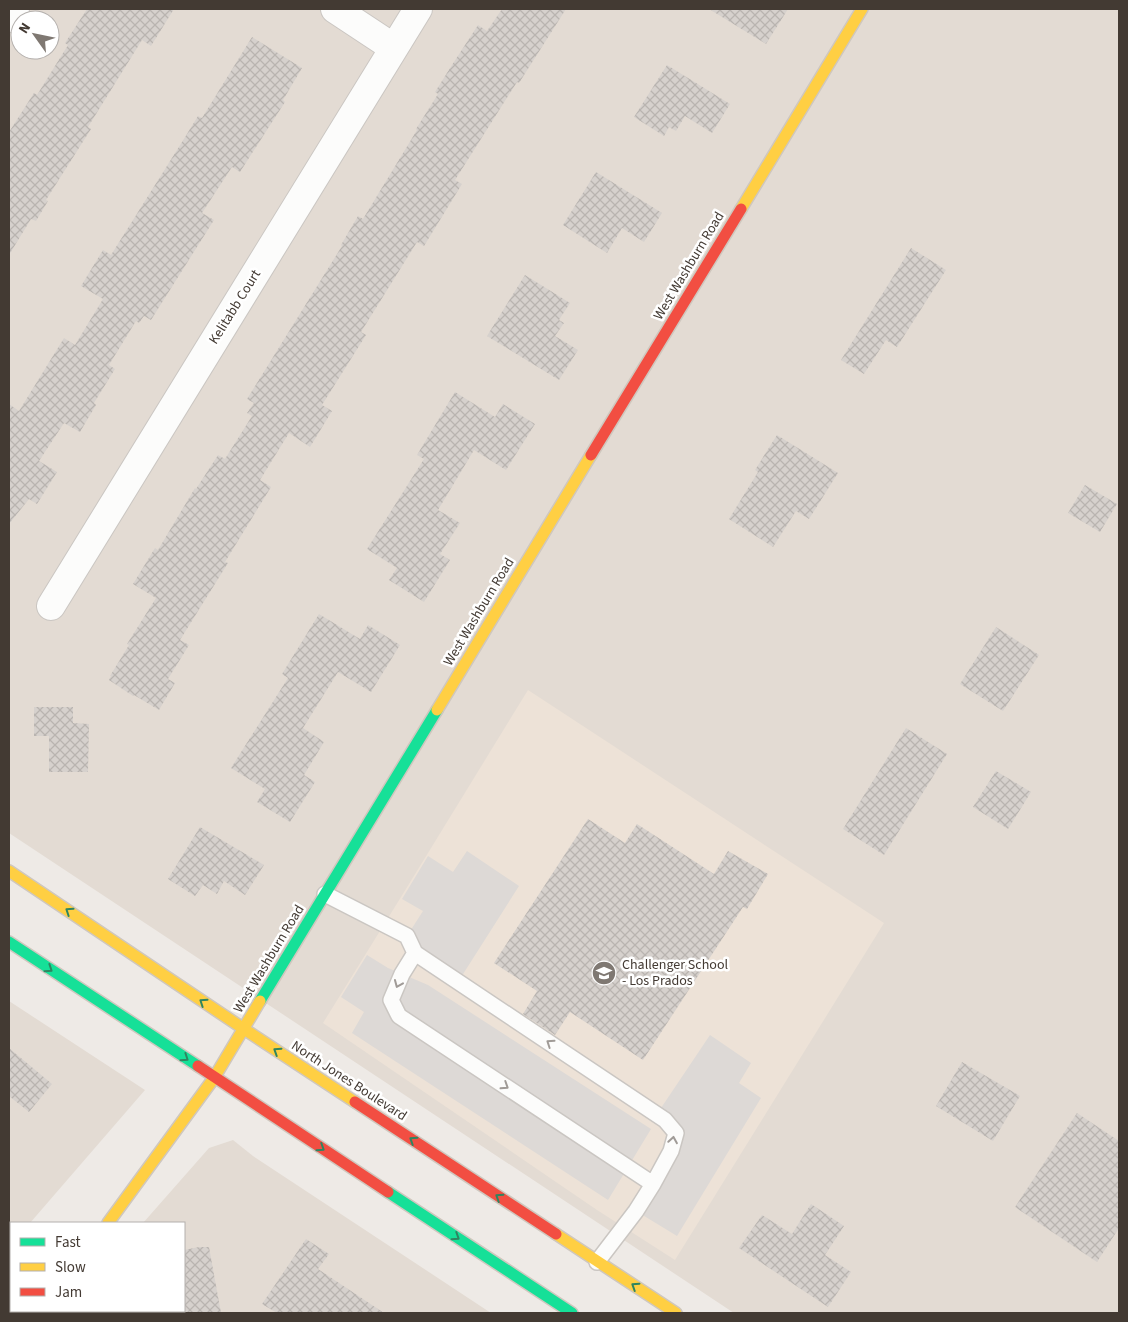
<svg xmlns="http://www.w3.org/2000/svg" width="1128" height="1322" viewBox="0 0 1128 1322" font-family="'Source Sans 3',sans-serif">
	<defs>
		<pattern id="building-cross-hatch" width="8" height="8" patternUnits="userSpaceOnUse" patternTransform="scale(1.25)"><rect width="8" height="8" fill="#d6d1cd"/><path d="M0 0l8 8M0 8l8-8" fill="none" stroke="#b9b4b0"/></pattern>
	</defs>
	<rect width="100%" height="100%" fill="#eeeae6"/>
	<path fill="#e3dbd3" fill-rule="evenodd" d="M 9,9 L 1119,9 L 1119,1313 L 734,1313 L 9,833 ZM 20,20 L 50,20 L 50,50 L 20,50 Z
		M 9,1001 L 145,1090 L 30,1223 L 11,1223 L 11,1246 L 9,1249 Z
		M 233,1140 L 253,1156 L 491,1313 L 65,1313 L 67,1311 L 184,1311 L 184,1223 L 143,1223 L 209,1148 Z"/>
	<path fill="#ede2d7" d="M 528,690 L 884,923 L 675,1260 L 597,1210 L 323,1023 L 401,897 Z"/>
	<path fill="#ddd9d6" d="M 467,851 L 519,886 L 458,982 L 407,936 L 423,911 L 402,899 L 428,856 L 453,872 Z
		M 367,955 L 388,968 L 428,985 L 651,1129 L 608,1200 L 352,1033 L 364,1012 L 341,997 Z
		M 710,1035 L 751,1063 L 739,1083 L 761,1098 L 677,1236 L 636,1211 L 676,1133 L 657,1114 Z"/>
	<path fill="url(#building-cross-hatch)" d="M 87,9 L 174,9 L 151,46 L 142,40 L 88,127 L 91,129 L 46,200 L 48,201 L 36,221 L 31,219 L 9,255 L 9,132 L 34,93 L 37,95 L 68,45 L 65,43 Z
		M 502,9 L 566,9 L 519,83 L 517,82 L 455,180 L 462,184 L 424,246 L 417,242 L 361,332 L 366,335 L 322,405 L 332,411 L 310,447 L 289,433 L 260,480 L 271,487 L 225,562 L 228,563 L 180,640 L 189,645 L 168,679 L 175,683 L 159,710 L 134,695 L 133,696 L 109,680 L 111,676 L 110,676 L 129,645 L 127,644 L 156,598 L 133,584 L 155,548 L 158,550 L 195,488 L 196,489 L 218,455 L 225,459 L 252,416 L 247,413 L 254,403 L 247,399 L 342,246 L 341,245 L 358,216 L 363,219 L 417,130 L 416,129 L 438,94 L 435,92 L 452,65 L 478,25 L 487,31 Z
		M 709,9 L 788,9 L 766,44 Z
		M 252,37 L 302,68 L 283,100 L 285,102 L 240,172 L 232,167 L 202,213 L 214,220 L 151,320 L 144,316 L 139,323 L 136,321 L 109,365 L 115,369 L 94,403 L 96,405 L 80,432 L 64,423 L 39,461 L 57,472 L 37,504 L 29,499 L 9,524 L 9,404 L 19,411 L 64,338 L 75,345 L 103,299 L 81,286 L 103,250 L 111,255 L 182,142 L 198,116 L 202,118 Z
		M 667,65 L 730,104 L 712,133 L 685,116 L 676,131 L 669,127 L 664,136 L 634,117 Z
		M 596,172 L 662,213 L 644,242 L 622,228 L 607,253 L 563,225 Z
		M 911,248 L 946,270 L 897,347 L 886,340 L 864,374 L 841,360 Z
		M 525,275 L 570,303 L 559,320 L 564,323 L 555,336 L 578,350 L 559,380 L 487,336 Z
		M 455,392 L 495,417 L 503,404 L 535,424 L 506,470 L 474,450 L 438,510 L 460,523 L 440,554 L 450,560 L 424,602 L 389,580 L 397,568 L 367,549 L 424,459 L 417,455 Z
		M 777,435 L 838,473 L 809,519 L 796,511 L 773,547 L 729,519 L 758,472 L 755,470 Z
		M 1085,485 L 1117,504 L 1100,532 L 1068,513 Z
		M 319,614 L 360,639 L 368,625 L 400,645 L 371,692 L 338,672 L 303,728 L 324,742 L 304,775 L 315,782 L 290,822 L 257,802 L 265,789 L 231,768 L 288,678 L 282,674 Z
		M 996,627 L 1039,655 L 1003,711 L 960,684 Z
		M 34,707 L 73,707 L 73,723 L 89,724 L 88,772 L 49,772 L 49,736 L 34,736 Z
		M 906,728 L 947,754 L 884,855 L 843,829 Z
		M 996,771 L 1031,792 L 1008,829 L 973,807 Z
		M 588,819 L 625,843 L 637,824 L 714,874 L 728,851 L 768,874 L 747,909 L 743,907 L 643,1060 L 570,1012 L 555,1035 L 523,1014 L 537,991 L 494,963 Z
		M 200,827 L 264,865 L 245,895 L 224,881 L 217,894 L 203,885 L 195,896 L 168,879 Z
		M 9,1048 L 52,1084 L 29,1112 L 9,1096 Z
		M 962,1062 L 1020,1096 L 993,1141 L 936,1106 Z
		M 1077,1113 L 1119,1141 L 1119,1228 L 1097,1262 L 1015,1207 Z
		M 811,1204 L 844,1226 L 825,1255 L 851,1272 L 828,1307 L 739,1248 L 762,1215 L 792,1234 Z
		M 306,1239 L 329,1254 L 318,1269 L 384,1313 L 277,1313 L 262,1304 Z
		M 199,1247 L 209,1247 L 221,1313 L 184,1313 L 184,1250 Z"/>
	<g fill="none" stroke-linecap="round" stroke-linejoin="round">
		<g stroke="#cac6c2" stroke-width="18">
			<path id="lane" d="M 325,894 L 407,936 L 415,953
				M 597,1262 L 636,1211 L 653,1184 L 671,1151 L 676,1133 L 665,1120 L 415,953 L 402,974 L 391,1000 L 399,1016 L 653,1184"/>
		</g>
		<g stroke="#cac6c2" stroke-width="30">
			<path id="street" d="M 335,9 L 394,48
				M 9,18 L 15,9
				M 51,606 L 418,9"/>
		</g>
		<g stroke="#cfc7be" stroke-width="14">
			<path id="fast" d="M 9,942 L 198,1066
				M 260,1001 L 437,710
				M 388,1192 L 572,1313"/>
		</g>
		<g stroke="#cfc7be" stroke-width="14">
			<path id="slow" d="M 741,209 L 862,9
				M 437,710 L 591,455
				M 9,871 L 244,1029 L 355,1102
				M 108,1223 L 214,1078 L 260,1001
				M 556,1234 L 676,1313"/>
		</g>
		<g stroke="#cfc7be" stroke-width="14">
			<path id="jam" d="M 591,455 L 741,209
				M 198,1066 L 388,1192
				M 355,1102 L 556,1234
				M 31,1313 L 33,1311"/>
		</g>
		<use href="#lane" stroke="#fcfcfb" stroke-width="15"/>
		<use href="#street" stroke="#fcfcfb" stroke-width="28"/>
		<use href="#fast" stroke="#16e098" stroke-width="11"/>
		<use href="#slow" stroke="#ffcf43" stroke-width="11"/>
		<use href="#jam" stroke="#f24e42" stroke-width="11"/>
	</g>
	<defs><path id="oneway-chevron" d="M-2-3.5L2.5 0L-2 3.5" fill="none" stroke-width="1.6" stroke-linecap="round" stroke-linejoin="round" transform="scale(1.25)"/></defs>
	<g stroke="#2f8560">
		<use href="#oneway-chevron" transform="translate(69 911) rotate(-146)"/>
		<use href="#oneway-chevron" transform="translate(49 969) rotate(34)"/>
		<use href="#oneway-chevron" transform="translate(203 1002) rotate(-146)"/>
		<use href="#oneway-chevron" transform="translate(277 1051) rotate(-147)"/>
		<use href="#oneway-chevron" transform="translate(185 1058) rotate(34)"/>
		<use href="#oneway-chevron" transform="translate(413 1140) rotate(-147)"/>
		<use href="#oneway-chevron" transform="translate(321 1148) rotate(33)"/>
		<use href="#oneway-chevron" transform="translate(499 1197) rotate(-147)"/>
		<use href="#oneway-chevron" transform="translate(456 1237) rotate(33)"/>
		<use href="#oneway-chevron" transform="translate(635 1286) rotate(-147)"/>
	</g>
	<g stroke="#a09b97">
		<use href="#oneway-chevron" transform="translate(398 984) rotate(113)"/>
		<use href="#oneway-chevron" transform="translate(550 1043) rotate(-146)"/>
		<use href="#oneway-chevron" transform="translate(505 1086) rotate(33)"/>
		<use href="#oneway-chevron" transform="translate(673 1140) rotate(-81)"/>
	</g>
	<defs>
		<g id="school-disc" transform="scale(1.25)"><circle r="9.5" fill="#7f7872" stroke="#fff"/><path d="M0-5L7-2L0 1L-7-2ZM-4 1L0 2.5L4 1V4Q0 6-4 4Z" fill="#fff"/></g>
	</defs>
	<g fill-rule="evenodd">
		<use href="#school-disc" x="604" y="973"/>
	</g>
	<g text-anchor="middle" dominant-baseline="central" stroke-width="5" stroke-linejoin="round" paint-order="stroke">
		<g font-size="14" fill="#433a33" stroke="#fff">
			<text transform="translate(689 266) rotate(-59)">West Washburn Road</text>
			<text transform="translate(235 307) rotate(-58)">Kelitabb Court</text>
			<text transform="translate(479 612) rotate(-59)">West Washburn Road</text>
			<text transform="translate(269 959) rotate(-59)">West Washburn Road</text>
			<text transform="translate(349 1081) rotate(33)">North Jones Boulevard</text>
		</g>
		<g font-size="14" fill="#433a33" stroke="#fff" text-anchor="start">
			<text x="622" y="965">Challenger School<tspan x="622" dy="16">- Los Prados</tspan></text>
		</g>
	</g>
	<rect width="1128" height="1322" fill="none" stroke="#433a33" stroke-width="20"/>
	<rect x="10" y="1222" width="175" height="90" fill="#ffffff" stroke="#b4b0ad"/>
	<rect x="20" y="1238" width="25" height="8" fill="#16e098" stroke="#b4b0ad"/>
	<text x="55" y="1247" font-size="15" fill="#433a33">Fast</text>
	<rect x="20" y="1263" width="25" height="8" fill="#ffcf43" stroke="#b4b0ad"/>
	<text x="55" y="1272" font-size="15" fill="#433a33">Slow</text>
	<rect x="20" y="1288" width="25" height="8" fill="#f24e42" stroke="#b4b0ad"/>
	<text x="55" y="1297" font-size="15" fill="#433a33">Jam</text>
	<g transform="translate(35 35) rotate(303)"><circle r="24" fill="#ffffff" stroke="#b4b0ad"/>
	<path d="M0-4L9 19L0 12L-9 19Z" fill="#7f7872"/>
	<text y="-8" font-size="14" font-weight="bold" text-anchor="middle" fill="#433a33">N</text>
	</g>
</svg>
